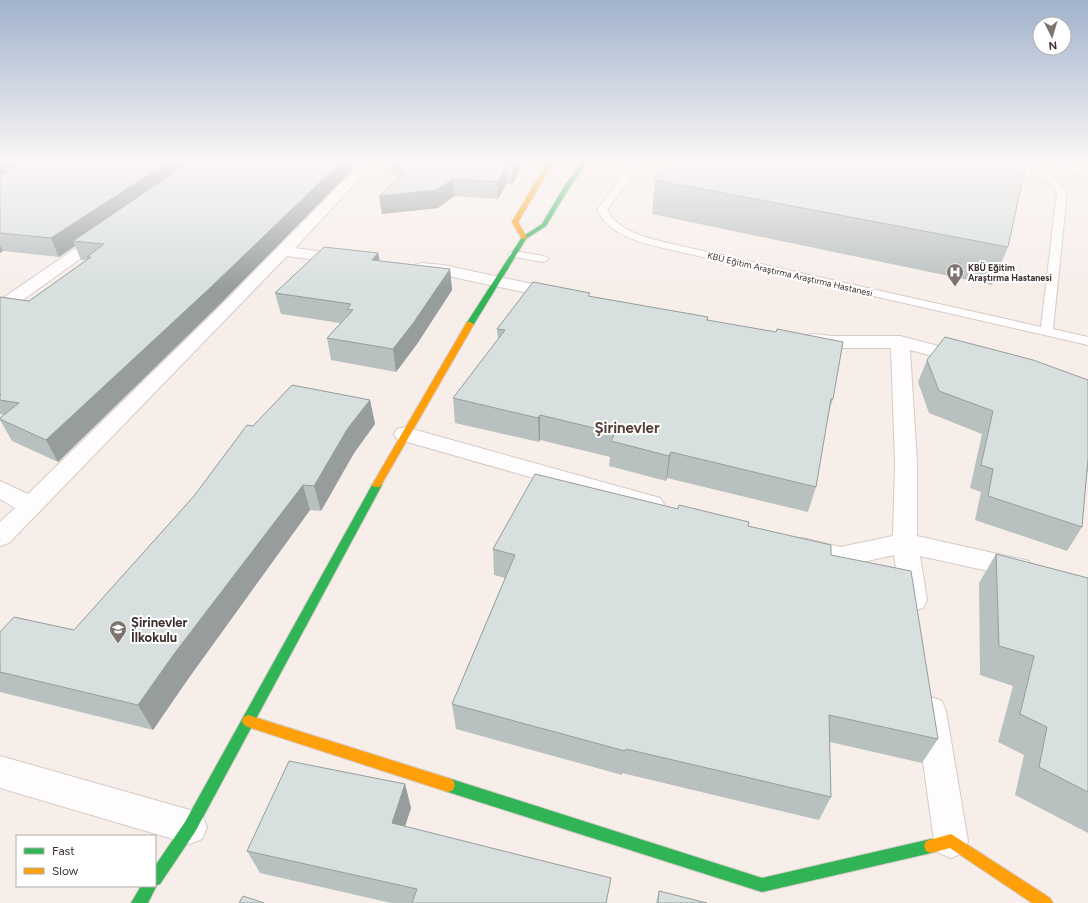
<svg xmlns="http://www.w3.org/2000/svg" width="1088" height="903" viewBox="0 0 1088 903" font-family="Figtree,sans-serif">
	<rect width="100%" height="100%" fill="#f7eeea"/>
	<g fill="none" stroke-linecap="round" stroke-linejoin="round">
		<g stroke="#d4cbc7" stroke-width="2">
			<path id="lane" d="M 633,163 L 641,163 L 607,210 C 620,233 648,238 672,244 L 1041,327 L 1057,192 C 1045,170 1019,176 1006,163 C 1025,160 1056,175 1067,192 L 1053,329 L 1088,337 L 1088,345 L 672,250 C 643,243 612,238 597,210 Z
				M 1048,163 L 1059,163 L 1088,171 L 1088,177 Z
				M 513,251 L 544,256 L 549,259 L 544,262 L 509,256 L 508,254 Z"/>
		</g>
		<g stroke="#d4cbc7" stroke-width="2">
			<path id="street" d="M 361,163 L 374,163 L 295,248 L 352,256 L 354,259 L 352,262 L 346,264 L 287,256 L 9,543 L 0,546 L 0,522 L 15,508 L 0,499 L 0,481 L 28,494 L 218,308 Z
				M 103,232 L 108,233 L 110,236 L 108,239 L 6,312 L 0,313 L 0,300 L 98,233 Z
				M 421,263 L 443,265 L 556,289 L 562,290 L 564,294 L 562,298 L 556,299 L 443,275 L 415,271 L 413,268 L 415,265 Z
				M 813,334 L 833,336 L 900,336 L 969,354 L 971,358 L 969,362 L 962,364 L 910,350 L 917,463 L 917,536 L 1029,561 L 1033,568 L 1029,575 L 1020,578 L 920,556 L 927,600 L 923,608 L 914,611 L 905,608 L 901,600 L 894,555 L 840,567 L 794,554 L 790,547 L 794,540 L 803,538 L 840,547 L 893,536 L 895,463 L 891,348 L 833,348 L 807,343 L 804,339 L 807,335 Z
				M 405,427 L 660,498 L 664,504 L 660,510 L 652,512 L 397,439 L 394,434 L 397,429 Z
				M 931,697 L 942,701 L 946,711 L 968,841 L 963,853 L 951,858 L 939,853 L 934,841 L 916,711 L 920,701 Z
				M 0,756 L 190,810 L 202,815 L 207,827 L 202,839 L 190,844 L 0,788 Z"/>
		</g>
		<g stroke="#d4cbc7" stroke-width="2">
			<path id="fast" d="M 582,163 L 587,163 L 571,185 L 546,226 L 526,239 L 474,324 L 470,326 L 467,326 L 466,324 L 522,237 L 542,224 L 565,185 Z
				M 377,482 L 382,485 L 195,832 L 160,884 L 157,885 L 148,903 L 131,903 L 141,886 L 155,886 L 155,866 L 185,822 L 372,485 Z
				M 448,778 L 762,878 L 931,839 L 936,841 L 938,846 L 936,851 L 931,853 L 762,892 L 448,792 L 443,790 L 441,785 L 443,780 Z"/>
		</g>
		<g stroke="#d4cbc7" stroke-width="2">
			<path id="slow" d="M 547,163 L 553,163 L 518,222 L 527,238 L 522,239 L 512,222 Z
				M 467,322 L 470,322 L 474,324 L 380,487 L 374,487 L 372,485 Z
				M 248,715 L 448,778 L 453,780 L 455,785 L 453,790 L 448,792 L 248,727 L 244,725 L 242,721 L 244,717 Z
				M 951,834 L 1050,898 L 1053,903 L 1032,903 L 950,848 L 931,853 L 926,851 L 924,846 L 926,841 Z"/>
		</g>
		<use href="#lane" fill="#fefcfc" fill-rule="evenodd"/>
		<use href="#street" fill="#fefcfc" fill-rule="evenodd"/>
		<use href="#fast" fill="#30b455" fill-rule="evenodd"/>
		<use href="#slow" fill="#ff9f0a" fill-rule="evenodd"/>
	</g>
	<path fill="#b9c1c0" d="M 0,163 L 359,163 L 217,307 L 58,462 L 12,441 L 0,420 L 0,418 L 4,415 L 0,414 L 0,297 L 29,301 L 86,260 L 81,260 L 75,246 L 59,257 L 3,251 L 0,253 Z
		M 382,163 L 525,163 L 512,184 L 506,184 L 498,199 L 454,196 L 438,208 L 382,214 L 379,196 L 398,179 Z
		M 655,180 L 1008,247 L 992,285 L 652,214 Z
		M 378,253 L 380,261 L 450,269 L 452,290 L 417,344 L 396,372 L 331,360 L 327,338 L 340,323 L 281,314 L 275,293 Z
		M 590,297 L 708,317 L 708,320 L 833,399 L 828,414 L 816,487 L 808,512 L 667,478 L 666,481 L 609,466 L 610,457 L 540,440 L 539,442 L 455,423 L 453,398 L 498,340 L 497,329 Z
		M 927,360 L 1088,380 L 1088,473 L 1087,472 L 1082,527 L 1067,551 L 975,520 L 981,492 L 970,488 L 982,434 L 929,413 L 918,382 Z
		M 370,400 L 375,424 L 354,453 L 321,511 L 310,510 L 188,679 L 153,730 L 0,692 L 0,632 L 74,630 L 194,496 L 253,426 Z
		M 678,509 L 748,526 L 831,555 L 938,739 L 922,763 L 830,742 L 831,797 L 819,820 L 622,773 L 622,775 L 456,729 L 452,704 L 505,578 L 494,575 L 493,549 Z
		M 996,554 L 1088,578 L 1088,833 L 1015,795 L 1024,755 L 998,742 L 1013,686 L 980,675 L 979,583 Z
		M 405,784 L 411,808 L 405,826 L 607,903 L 391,903 L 260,873 L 247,851 Z
		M 659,891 L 707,903 L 656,903 Z"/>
	<path fill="#969d9c" d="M 0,163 L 41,163 L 0,184 Z
		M 167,163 L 197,163 L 73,241 L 75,246 L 59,257 L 51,238 Z
		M 340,163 L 359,163 L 217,307 L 58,462 L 46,440 Z
		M 514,163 L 525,163 L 512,184 L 512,167 Z
		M 506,167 L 506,184 L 498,199 L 498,182 Z
		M 453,179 L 454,196 L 438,208 L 382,214 L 379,196 Z
		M 0,245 L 3,251 L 0,253 Z
		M 378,253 L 382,274 L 372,260 Z
		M 450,269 L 452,290 L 417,344 L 396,372 L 393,349 Z
		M 370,400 L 375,424 L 354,453 L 321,511 L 314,486 L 348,428 Z
		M 540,415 L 540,440 L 539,442 L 538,418 Z
		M 671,452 L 667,478 L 666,481 L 669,456 Z
		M 303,485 L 310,510 L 188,679 L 153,730 L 138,705 L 174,654 Z
		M 405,784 L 411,808 L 399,845 L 392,823 Z"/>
	<path fill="#d7e0df" stroke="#969d9c" d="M 25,163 L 167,163 L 51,238 L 0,233 L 0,175 Z
		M 188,163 L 340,163 L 211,287 L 46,440 L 0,419 L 0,418 L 19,403 L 0,400 L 0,396 L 1,395 L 0,395 L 0,297 L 29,301 L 91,257 L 87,257 L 104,244 L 73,241 Z
		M 396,163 L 514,163 L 512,167 L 506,167 L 498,182 L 453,179 L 437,190 L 379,196 L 406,172 Z
		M 672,163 L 1026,163 L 1008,247 L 655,180 Z
		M 324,247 L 378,253 L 372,260 L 450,269 L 414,322 L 393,349 L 327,338 L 353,310 L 347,309 L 351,304 L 275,293 Z
		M 533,282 L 590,293 L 588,296 L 708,317 L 707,320 L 776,332 L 777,329 L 843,342 L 833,399 L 831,399 L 816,487 L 671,452 L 669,456 L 611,441 L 615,433 L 540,415 L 538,418 L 453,398 L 505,330 L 497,329 Z
		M 945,337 L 1033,360 L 1088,380 L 1088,459 L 1082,527 L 988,496 L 993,469 L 981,465 L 993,411 L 939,391 L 927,360 Z
		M 292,385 L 370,400 L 348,428 L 314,486 L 303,485 L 174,654 L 138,705 L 0,672 L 0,632 L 14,617 L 74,630 L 194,496 L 247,425 L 253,426 Z
		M 535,474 L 678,509 L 679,505 L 749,522 L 748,526 L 831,545 L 831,555 L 911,571 L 938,739 L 829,715 L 831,797 L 626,749 L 625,751 L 452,704 L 515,555 L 493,549 Z
		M 996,554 L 1088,578 L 1088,792 L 1039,767 L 1047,727 L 1020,714 L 1034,656 L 999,646 Z
		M 289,761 L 405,784 L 392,823 L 611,878 L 606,903 L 412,903 L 417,889 L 247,851 Z
		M 659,891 L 707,903 L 658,903 Z
		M 243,896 L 264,903 L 239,903 Z"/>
	<linearGradient id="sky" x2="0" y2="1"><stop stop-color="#a0b2cc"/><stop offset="0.56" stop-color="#fbf7f6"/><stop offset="1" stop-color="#fbf7f6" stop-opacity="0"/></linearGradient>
	<rect width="1088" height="289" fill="url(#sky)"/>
	<defs>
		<g id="hospital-pin" transform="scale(0.9)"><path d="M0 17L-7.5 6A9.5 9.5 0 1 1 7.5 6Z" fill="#7d736f" stroke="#fff"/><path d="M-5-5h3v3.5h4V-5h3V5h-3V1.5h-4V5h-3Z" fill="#fff"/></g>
		<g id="school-pin" transform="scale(0.9)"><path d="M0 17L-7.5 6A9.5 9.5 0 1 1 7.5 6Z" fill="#7d736f" stroke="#fff"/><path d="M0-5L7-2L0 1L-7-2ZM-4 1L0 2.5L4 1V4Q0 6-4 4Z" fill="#fff"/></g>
	</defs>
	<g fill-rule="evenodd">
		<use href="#hospital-pin" x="955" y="272"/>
		<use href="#school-pin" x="118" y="629"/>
	</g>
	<g text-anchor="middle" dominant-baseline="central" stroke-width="4" stroke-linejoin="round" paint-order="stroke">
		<g font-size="9" font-weight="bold" fill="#3c312d" stroke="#fff" text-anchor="start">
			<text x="968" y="267">KBÜ Eğitim<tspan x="968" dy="10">Araştırma Hastanesi</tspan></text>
		</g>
		<g font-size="9" fill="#3c312d" stroke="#fff">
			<text transform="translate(790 274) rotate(13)">KBÜ Eğitim Araştırma Araştırma Hastanesi</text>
		</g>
		<g font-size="13" font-weight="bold" fill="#3c312d" stroke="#fff" text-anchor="start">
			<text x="131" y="622">Şirinevler<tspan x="131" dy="15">İlkokulu</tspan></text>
		</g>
		<g font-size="15" font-weight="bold" fill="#574038" stroke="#fff">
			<text x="627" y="428">Şirinevler</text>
		</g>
	</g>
	<rect x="16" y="835" width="140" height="52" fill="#ffffff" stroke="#b1adab"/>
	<rect x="24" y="848" width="20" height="6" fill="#30b455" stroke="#b1adab"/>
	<text x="52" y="855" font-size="12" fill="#3c312d">Fast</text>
	<rect x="24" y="868" width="20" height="6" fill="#ff9f0a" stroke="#b1adab"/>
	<text x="52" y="875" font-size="12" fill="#3c312d">Slow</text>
	<g transform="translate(1052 36) rotate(175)"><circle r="19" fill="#ffffff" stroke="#b1adab"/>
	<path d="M0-3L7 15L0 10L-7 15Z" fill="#7d736f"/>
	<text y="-6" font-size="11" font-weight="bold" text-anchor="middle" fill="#3c312d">N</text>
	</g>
</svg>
